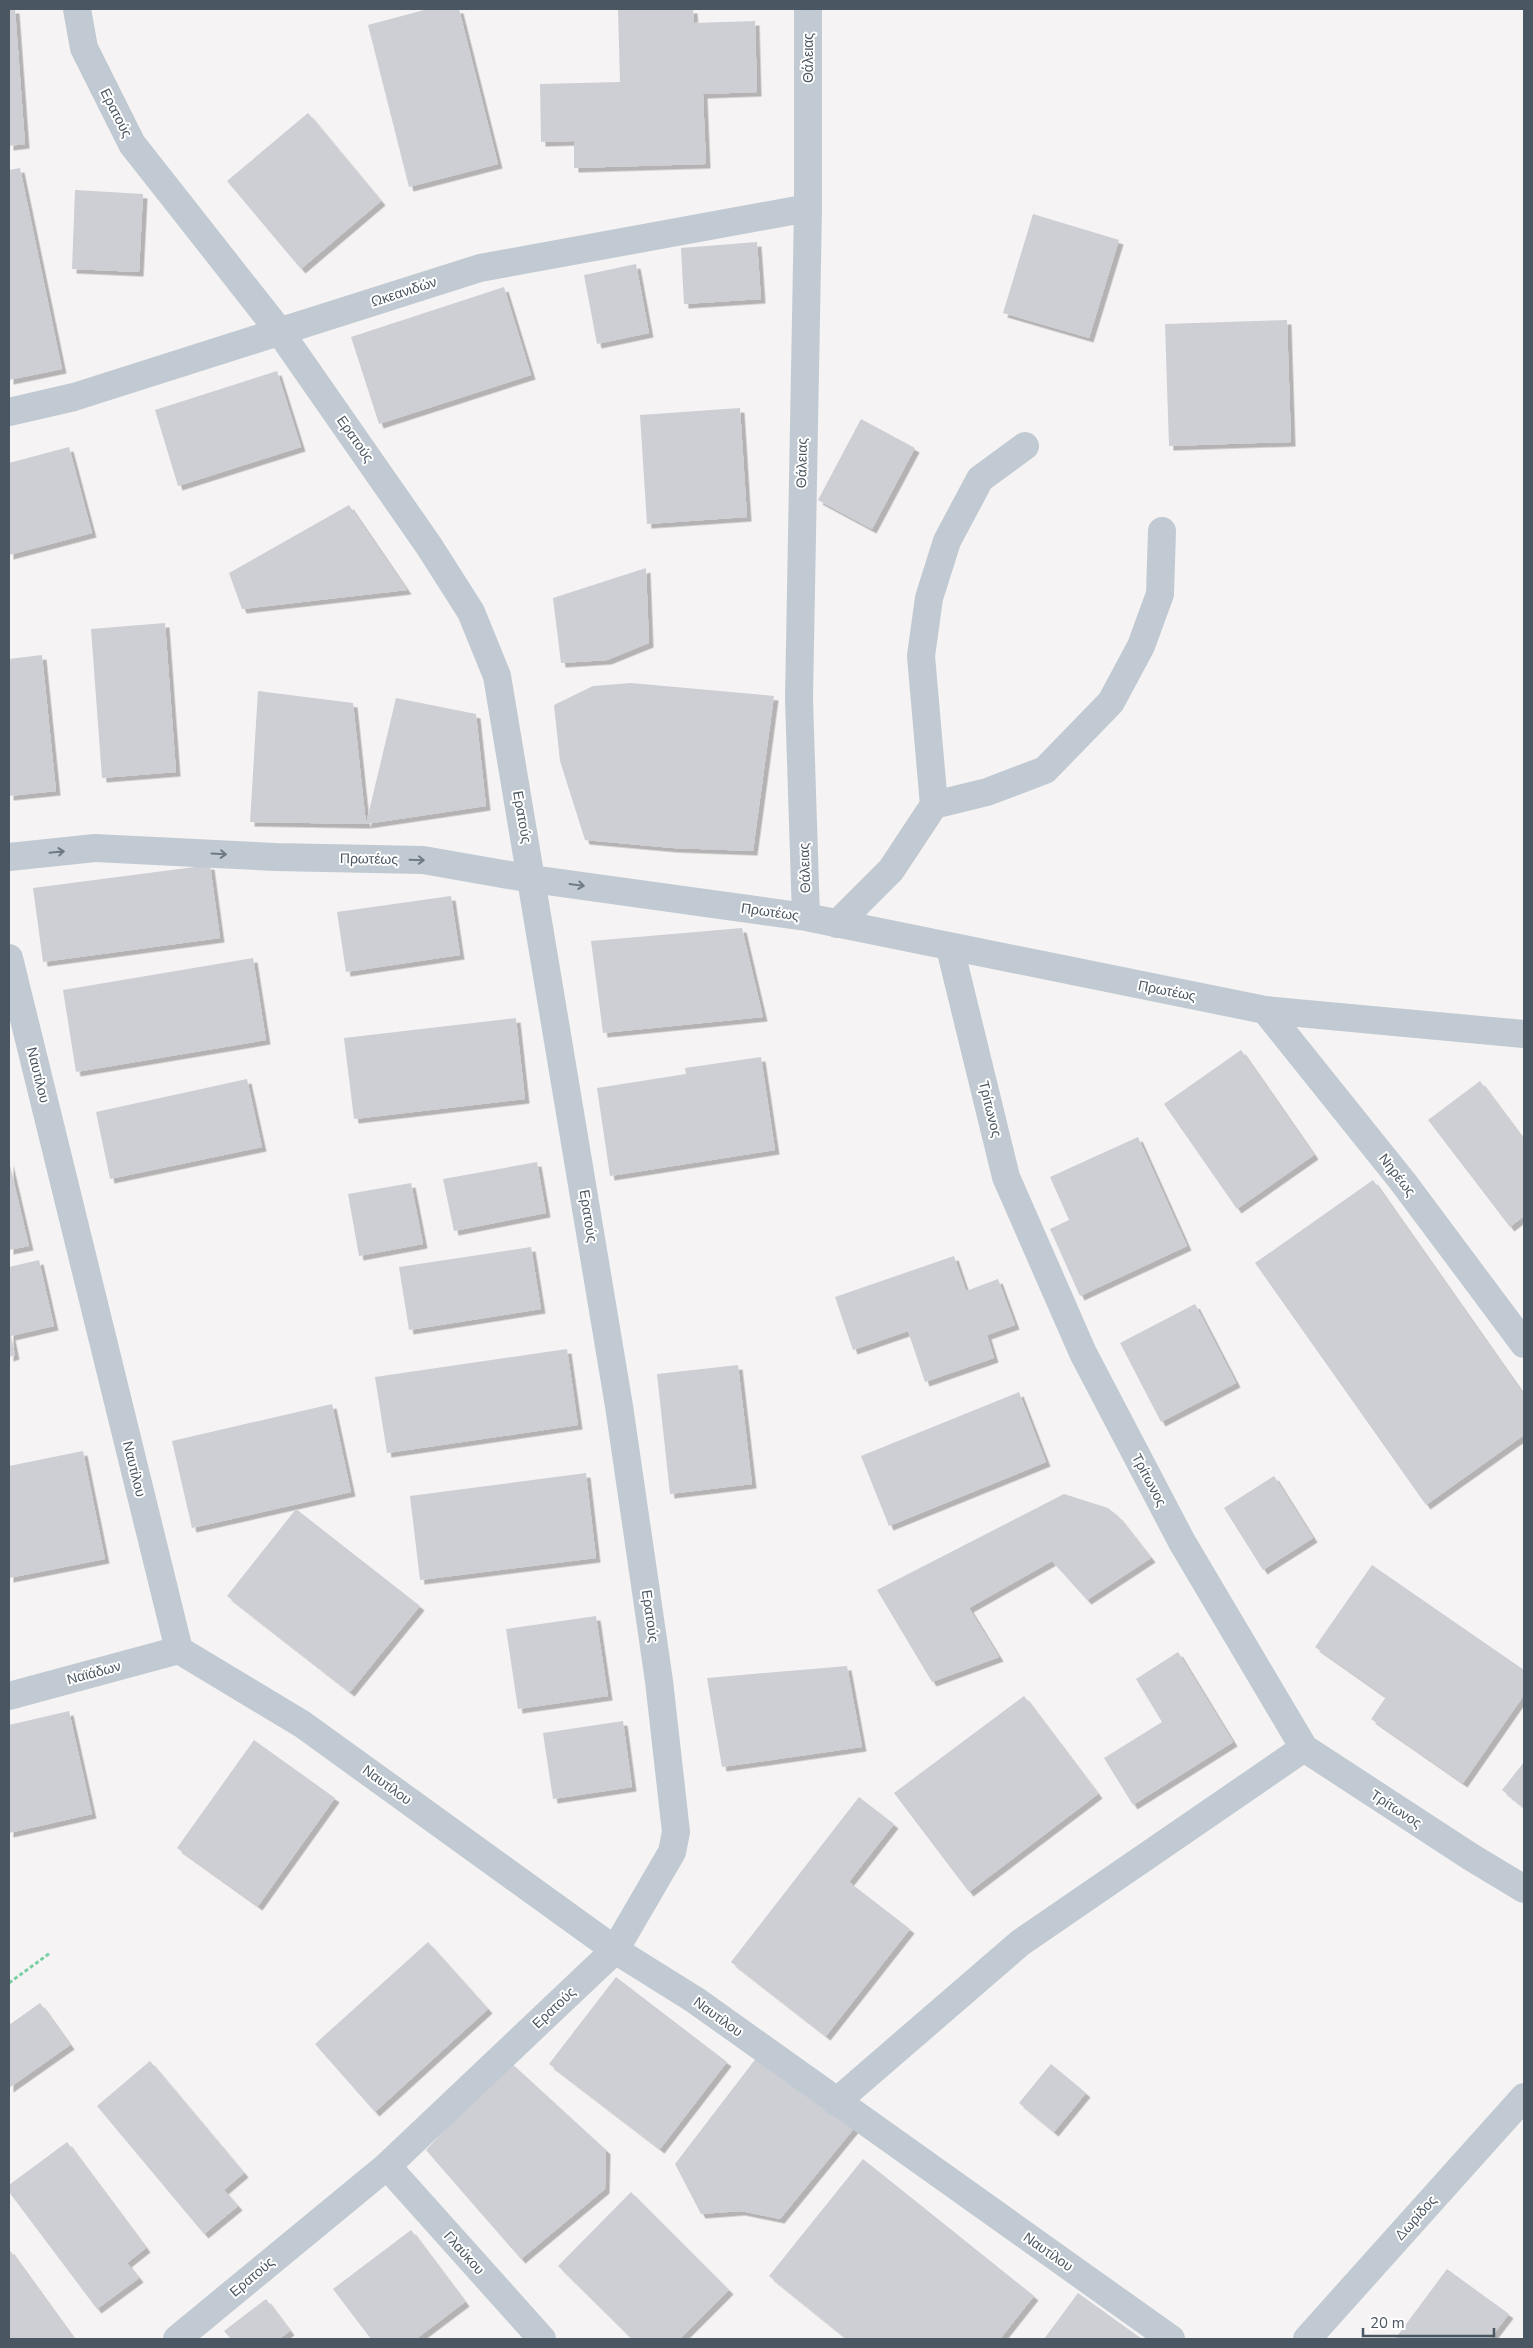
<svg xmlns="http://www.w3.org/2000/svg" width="1533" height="2348" viewBox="0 0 1533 2348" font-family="'Nunito Sans',sans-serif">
	<defs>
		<filter id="shadow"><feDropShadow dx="4.5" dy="4.5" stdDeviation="0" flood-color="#0004"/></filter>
	</defs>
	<rect width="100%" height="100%" fill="#f5f3f3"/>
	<path fill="#cdcfd5" filter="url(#shadow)" d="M 9,9 L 15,9 L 25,144 L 9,146 Z
		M 428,9 L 459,9 L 498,164 L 409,187 L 368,25 Z
		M 618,9 L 693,9 L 694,23 L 755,21 L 757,92 L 703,94 L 706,164 L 574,168 L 574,141 L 541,142 L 540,84 L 620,82 Z
		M 308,113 L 381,201 L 301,269 L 227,181 Z
		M 20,168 L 62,369 L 9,380 L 9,170 Z
		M 75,190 L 143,194 L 139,272 L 72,269 Z
		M 1033,214 L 1119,240 L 1089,338 L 1003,313 Z
		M 757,242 L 761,299 L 684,304 L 681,248 Z
		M 636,264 L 649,333 L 597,344 L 584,275 Z
		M 504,287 L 531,375 L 379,424 L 351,337 Z
		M 1287,320 L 1291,442 L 1169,446 L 1165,324 Z
		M 277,371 L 301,447 L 178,486 L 155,410 Z
		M 740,408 L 747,517 L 647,524 L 640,415 Z
		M 861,419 L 915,448 L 872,529 L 818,500 Z
		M 69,447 L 92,533 L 9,555 L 9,463 Z
		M 349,505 L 407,590 L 242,609 L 229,573 Z
		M 646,568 L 649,643 L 607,660 L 561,663 L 553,598 Z
		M 165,623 L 176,772 L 102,778 L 91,629 Z
		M 42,655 L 56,791 L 9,796 L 9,659 Z
		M 631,683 L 774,696 L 753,851 L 673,848 L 585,840 L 560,761 L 554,705 L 593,686 Z
		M 258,691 L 353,703 L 366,824 L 396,698 L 476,714 L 486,806 L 366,824 L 250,822 Z
		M 210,865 L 220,938 L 43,962 L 33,888 Z
		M 451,896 L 460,955 L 346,972 L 337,912 Z
		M 742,928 L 763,1017 L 603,1033 L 591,941 Z
		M 253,958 L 266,1040 L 76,1072 L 63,990 Z
		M 516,1018 L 525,1099 L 354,1119 L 344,1038 Z
		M 1241,1050 L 1314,1155 L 1237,1209 L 1164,1104 Z
		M 761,1057 L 775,1150 L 610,1176 L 597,1088 L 686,1074 L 685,1068 Z
		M 247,1079 L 262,1147 L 110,1179 L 96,1112 Z
		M 1480,1081 L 1524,1140 L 1524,1216 L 1510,1227 L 1428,1120 Z
		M 1138,1137 L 1187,1246 L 1080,1296 L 1050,1229 L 1069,1220 L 1050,1177 Z
		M 9,1161 L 29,1246 L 9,1250 Z
		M 537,1162 L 546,1213 L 454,1231 L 443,1179 Z
		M 1373,1180 L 1524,1395 L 1524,1435 L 1426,1505 L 1255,1263 Z
		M 411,1183 L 423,1244 L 359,1256 L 348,1194 Z
		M 531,1247 L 541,1309 L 409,1330 L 399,1267 Z
		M 954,1256 L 966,1291 L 998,1279 L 1015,1325 L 987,1335 L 994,1358 L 925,1382 L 908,1331 L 853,1350 L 835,1297 Z
		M 39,1260 L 54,1326 L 11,1336 L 15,1355 L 9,1357 L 9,1267 Z
		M 1195,1304 L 1236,1383 L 1161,1422 L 1120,1343 Z
		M 567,1349 L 578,1425 L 387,1453 L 375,1377 Z
		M 738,1365 L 752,1484 L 670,1494 L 657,1374 Z
		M 1019,1392 L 1046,1462 L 889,1526 L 861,1456 Z
		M 332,1404 L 351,1492 L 192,1528 L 172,1441 Z
		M 83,1451 L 105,1559 L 9,1578 L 9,1466 Z
		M 586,1473 L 596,1558 L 420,1580 L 410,1496 Z
		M 1274,1476 L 1313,1538 L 1263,1570 L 1224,1508 Z
		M 1064,1494 L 1108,1508 L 1118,1516 L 1151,1558 L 1087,1600 L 1052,1561 L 969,1608 L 999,1657 L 932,1682 L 877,1590 Z
		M 296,1509 L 420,1606 L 350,1692 L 227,1596 Z
		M 1372,1565 L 1524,1670 L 1524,1695 L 1463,1783 L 1371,1719 L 1386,1697 L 1315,1647 Z
		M 596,1616 L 608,1696 L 518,1709 L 506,1629 Z
		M 1178,1652 L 1233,1742 L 1133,1805 L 1104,1758 L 1162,1722 L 1136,1679 Z
		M 847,1666 L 862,1747 L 722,1767 L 707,1678 Z
		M 1024,1696 L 1098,1794 L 969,1892 L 894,1793 Z
		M 69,1711 L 92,1814 L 9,1833 L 9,1725 Z
		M 623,1721 L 632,1787 L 553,1799 L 543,1733 Z
		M 254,1740 L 335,1798 L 258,1906 L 177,1848 Z
		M 1524,1762 L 1524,1808 L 1502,1790 Z
		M 859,1797 L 894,1824 L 849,1882 L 910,1929 L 826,2036 L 731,1962 Z
		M 428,1942 L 488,2009 L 375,2112 L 315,2044 Z
		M 616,1977 L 727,2062 L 660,2149 L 549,2064 Z
		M 40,2003 L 70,2045 L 9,2088 L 9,2025 Z
		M 757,2057 L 856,2126 L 780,2219 L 741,2211 L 701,2214 L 675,2164 Z
		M 150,2061 L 244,2173 L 224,2190 L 238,2206 L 204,2234 L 97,2106 Z
		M 510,2062 L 606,2150 L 605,2189 L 521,2259 L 426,2150 Z
		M 1051,2064 L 1086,2093 L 1054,2132 L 1019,2103 Z
		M 67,2142 L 146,2248 L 127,2263 L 139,2278 L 97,2309 L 9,2192 L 9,2185 Z
		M 863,2159 L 1034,2296 L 1000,2339 L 847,2339 L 769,2276 Z
		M 631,2192 L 729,2290 L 680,2339 L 632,2339 L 558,2266 Z
		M 411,2230 L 465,2302 L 416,2339 L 371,2339 L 333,2289 Z
		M 9,2249 L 74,2339 L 9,2339 Z
		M 1447,2269 L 1509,2314 L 1490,2339 L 1395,2339 Z
		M 1078,2293 L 1142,2339 L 1044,2339 Z
		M 266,2299 L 290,2331 L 279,2339 L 231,2339 L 224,2331 Z"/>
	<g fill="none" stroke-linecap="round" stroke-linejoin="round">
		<path stroke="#7ad0a6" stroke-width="3" stroke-dasharray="4 2.5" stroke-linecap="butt" d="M 9,1983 L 50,1953"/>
		<path stroke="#c1cad2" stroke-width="28" d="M 77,9 L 84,48 L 132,144 L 280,332 L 429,546 L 471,612 L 497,676 L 619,1406 L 659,1681 L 676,1832 L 672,1852 L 615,1950 L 387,2166 L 177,2339
			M 9,412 L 74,397 L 480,268 L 808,208
			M 934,805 L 987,792 L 1045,770 L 1111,702 L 1141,646 L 1160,594 L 1162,531
			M 9,857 L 95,848 L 275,857 L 423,860 L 532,879 L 806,917 L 1265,1010 L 1524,1034
			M 806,917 L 799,699 L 808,208 L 808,9
			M 837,924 L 891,870 L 934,805 L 921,656 L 929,598 L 947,541 L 980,479 L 1025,446
			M 950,948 L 1006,1177 L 1083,1353 L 1182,1542 L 1304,1748 L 1471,1857 L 1524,1889
			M 9,958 L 179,1650 L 302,1724 L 615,1950 L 695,2000 L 1171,2339
			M 1265,1010 L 1403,1182 L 1524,1344
			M 9,1696 L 179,1650
			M 836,2102 L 1020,1943 L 1304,1748
			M 387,2166 L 542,2339
			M 1307,2339 L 1524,2097"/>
	</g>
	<defs><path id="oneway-shaft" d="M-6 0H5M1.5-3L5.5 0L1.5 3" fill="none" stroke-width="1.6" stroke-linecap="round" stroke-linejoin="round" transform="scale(1.25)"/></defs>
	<g stroke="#6e7983">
		<use href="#oneway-shaft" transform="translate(57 852) rotate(-6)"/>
		<use href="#oneway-shaft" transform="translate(219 854) rotate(3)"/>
		<use href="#oneway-shaft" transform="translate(417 860) rotate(2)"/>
		<use href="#oneway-shaft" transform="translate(577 885) rotate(8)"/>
	</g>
	<g text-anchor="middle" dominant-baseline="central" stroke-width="4" stroke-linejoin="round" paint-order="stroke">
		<g font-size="14" fill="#4a5661" stroke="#fff">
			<text transform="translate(808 58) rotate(-90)">Θάλειας</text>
			<text transform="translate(116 113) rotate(63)">Ερατούς</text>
			<text transform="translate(404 292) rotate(-18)">Ωκεανιδών</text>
			<text transform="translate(355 439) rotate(55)">Ερατούς</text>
			<text transform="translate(802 463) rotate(-89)">Θάλειας</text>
			<text transform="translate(522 817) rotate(80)">Ερατούς</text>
			<text transform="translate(369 859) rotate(1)">Πρωτέως</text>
			<text transform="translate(805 868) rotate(-92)">Θάλειας</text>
			<text transform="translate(770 912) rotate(8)">Πρωτέως</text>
			<text transform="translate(1167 991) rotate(11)">Πρωτέως</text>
			<text transform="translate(38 1075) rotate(76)">Ναυτίλου</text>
			<text transform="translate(990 1109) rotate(76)">Τρίτωνος</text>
			<text transform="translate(1397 1175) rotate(52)">Νηρέως</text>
			<text transform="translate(588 1216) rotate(81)">Ερατούς</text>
			<text transform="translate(134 1469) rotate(76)">Ναυτίλου</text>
			<text transform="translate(1149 1480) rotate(62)">Τρίτωνος</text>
			<text transform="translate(650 1616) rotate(82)">Ερατούς</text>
			<text transform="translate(94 1673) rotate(-15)">Ναϊάδων</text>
			<text transform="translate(387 1785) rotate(36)">Ναυτίλου</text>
			<text transform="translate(1396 1809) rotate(33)">Τρίτωνος</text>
			<text transform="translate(554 2008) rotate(-43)">Ερατούς</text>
			<text transform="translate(718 2017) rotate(36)">Ναυτίλου</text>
			<text transform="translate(1416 2218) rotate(-48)">Δωρίδος</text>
			<text transform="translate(1048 2252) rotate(35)">Ναυτίλου</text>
			<text transform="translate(464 2253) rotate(48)">Γλαύκου</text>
			<text transform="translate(252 2277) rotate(-40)">Ερατούς</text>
		</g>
	</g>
	<rect width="1533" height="2348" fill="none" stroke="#4a5661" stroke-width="20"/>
	<path d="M1363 2328v8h131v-8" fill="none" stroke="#4a5661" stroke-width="2.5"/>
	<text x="1370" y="2328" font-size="15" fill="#4a5661" stroke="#ffffff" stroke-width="4" paint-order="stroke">20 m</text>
</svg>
